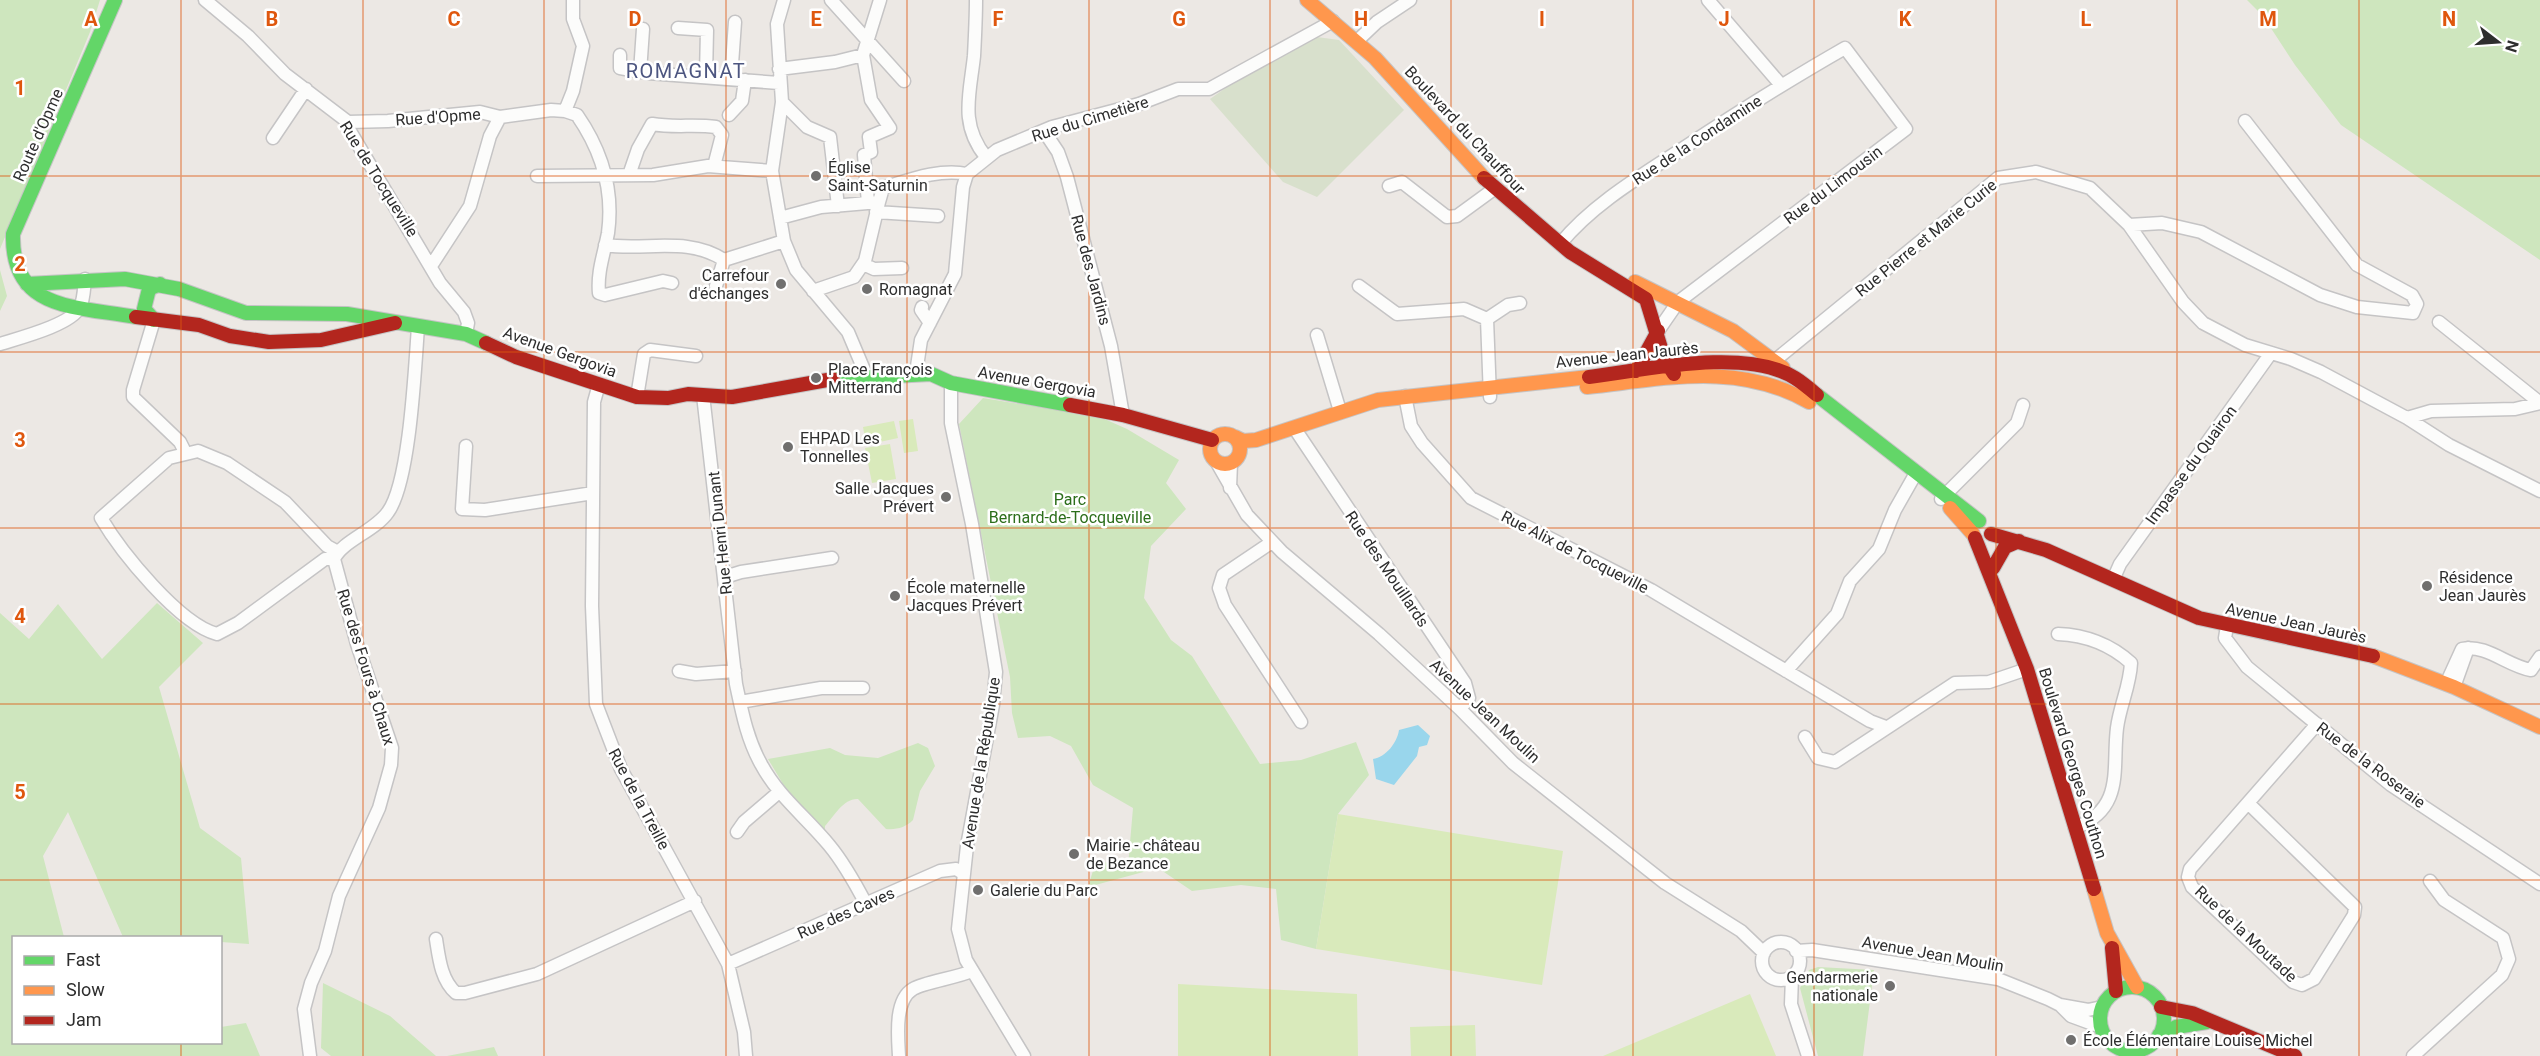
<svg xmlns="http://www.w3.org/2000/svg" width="2540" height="1056" viewBox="0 0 2540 1056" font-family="Roboto,sans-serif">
	<rect width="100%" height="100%" fill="#ece8e4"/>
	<path fill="#cee6be" d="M 0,0 L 100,0 L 90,32 L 0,249 Z
		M 2247,0 L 2540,0 L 2540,260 L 2341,125 L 2295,65 L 2263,16 Z
		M 0,270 L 7,296 L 0,311 Z
		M 983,398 L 1100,417 L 1127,429 L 1179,460 L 1166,483 L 1186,509 L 1151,546 L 1144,598 L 1171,640 L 1192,656 L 1260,764 L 1301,760 L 1356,742 L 1369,775 L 1338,814 L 1316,949 L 1281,940 L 1276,889 L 1241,885 L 1192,891 L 1158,868 L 1088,887 L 1096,861 L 1128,866 L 1133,808 L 1093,785 L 1071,746 L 1050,736 L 1018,738 L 1012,713 L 1010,677 L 959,424 Z
		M 157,603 L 203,643 L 159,687 L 200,828 L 241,858 L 249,944 L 221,942 L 220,938 L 123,937 L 68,812 L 43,856 L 64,937 L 14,938 L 14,1042 L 220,1042 L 221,1027 L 246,1023 L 260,1056 L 0,1056 L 0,613 L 29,639 L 58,604 L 102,659 Z
		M 918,743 L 928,748 L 935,766 L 920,791 L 913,820 C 906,827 897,830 886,829 L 858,799 C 844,798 834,816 825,826 L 825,832 L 786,789 L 768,759 L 830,748 L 845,755 L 878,758 Z
		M 1818,967 L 1874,970 L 1863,1056 L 1818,1056 L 1800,988 L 1809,970 Z
		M 323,983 L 390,1016 L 436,1056 L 331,1056 L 321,1048 Z
		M 494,1047 L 498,1056 L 447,1056 Z"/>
	<path fill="#d8e0cc" d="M 1317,37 L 1339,40 L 1404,110 L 1317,197 L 1283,182 L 1210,99 L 1234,82 Z"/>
	<path fill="#d9eabb" d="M 913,419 L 918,451 L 904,453 L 899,421 Z
		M 894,421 L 898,438 L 866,445 L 863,427 Z
		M 890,444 L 896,479 L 872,483 L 865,448 Z
		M 1338,814 L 1563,851 L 1542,985 L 1316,949 Z
		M 1178,984 L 1357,994 L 1358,1056 L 1178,1056 Z
		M 1750,994 L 1776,1056 L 1603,1056 Z
		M 1475,1025 L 1476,1056 L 1411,1056 L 1410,1027 Z"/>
	<path fill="#99d6ec" d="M 1418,725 L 1430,736 L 1427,745 L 1419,747 L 1417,756 L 1394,785 L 1376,779 L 1373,759 C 1386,757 1397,743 1399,730 Z"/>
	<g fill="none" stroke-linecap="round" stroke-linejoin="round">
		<g stroke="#c5c4c5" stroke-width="15">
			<path id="street" d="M 205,0 L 248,36 L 285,74 L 348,122 L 350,131 L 440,283 L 464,312 L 468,323 L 466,334
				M 784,0 L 777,24 L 782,102 L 772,171 L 784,241 L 796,270 L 848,332 L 867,377
				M 831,0 L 904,81
				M 976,0 C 976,18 975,37 974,56 C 970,94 959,124 986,157
				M 1708,0 L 1781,85
				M 678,28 L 707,30 L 706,76
				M 1357,41 L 1377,22 L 1410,0
				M 620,55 L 620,68 L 648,73 L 779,83
				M 863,55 L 871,100 L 890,128 L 869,137 L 871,152 L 864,155 L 868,203
				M 779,69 L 835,62 L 863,55 L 880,0
				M 640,72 L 643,29
				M 731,78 L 735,22
				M 782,102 L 807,127 L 830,137 L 838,206
				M 565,111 L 573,91 L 583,46 L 573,19 L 573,0
				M 729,115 L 742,101 L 745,80
				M 348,122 L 388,121 L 480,112 L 500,117 L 551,110 L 565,111 L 577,115 C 602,151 614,189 608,233 C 604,254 597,272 599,293 L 605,295 L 663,281 L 672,283
				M 1044,131 L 1058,152 L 1067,177 L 1111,346 L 1123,415
				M 273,138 L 306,89
				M 629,175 L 638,149 L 652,124 C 674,128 694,124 716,127 L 722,135 L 714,166
				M 537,176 L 653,175 L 708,166 L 772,171
				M 1389,186 L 1402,182 L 1447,217 L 1457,216 L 1494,189
				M 876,212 L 938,216
				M 780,218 L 821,207 L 879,202 L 883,188 C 909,180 940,168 967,174
				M 2129,225 L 2162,223 L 2201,232 L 2320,295 L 2357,307 L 2413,313 L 2417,304 L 2412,295 L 2357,265 L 2245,121
				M 1560,244 C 1592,205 1639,177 1682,149 C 1735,114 1789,80 1845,48 L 1906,129 L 1678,302 L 1658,331
				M 605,245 C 645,251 688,236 724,260
				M 724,260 L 784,241
				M 863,264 L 874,269 L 902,268
				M 431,266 L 470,206 L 490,136 L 500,117
				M 716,286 L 724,260
				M 1359,286 L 1397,314 L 1464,309 L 1487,319 L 1490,397
				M 813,291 L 854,277 L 865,261 L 879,202
				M 922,307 L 921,310 L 930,323
				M 1487,319 L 1508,305 L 1520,303
				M 154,320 L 133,390 L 133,397 L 180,442 L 185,452
				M 2439,322 L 2539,402
				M 1317,335 L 1340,411
				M 0,344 C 19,338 71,325 80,307 C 84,300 84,287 85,279
				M 1768,366 L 1998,178 L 2036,172 L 2090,188 L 2129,225 L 2183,302 L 2203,323 L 2245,345 L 2291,359 L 2321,372 L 2407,418 L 2449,445 L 2540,491
				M 916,373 L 921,340 L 955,274 L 963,187 L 967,174 L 997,150 L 1052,127 L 1139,104 L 1178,89 L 1209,89 L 1333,21
				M 951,383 L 951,423 L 972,524 L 996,672 L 993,705 L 967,846 L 958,929 L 966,960 L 1024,1056
				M 599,384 L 594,402 L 592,606 L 596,704 L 621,769 L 728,964 L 744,1032 L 746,1056
				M 703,395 L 736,684 C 742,712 747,739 761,764 C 778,796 806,817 829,845 C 844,863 855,883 866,904
				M 1405,396 L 1411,426 L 1422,443 L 1471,498 L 1651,590 L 1870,721 L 1886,727
				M 637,397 L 644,354 L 650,350 L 696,356
				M 2407,418 L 2431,411 L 2515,409 L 2540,403
				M 1295,429 L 1465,683 L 1469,698 L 1460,709
				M 466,446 L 462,509 L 485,510 L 593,493
				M 1216,461 L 1247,515 L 1282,552 L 1379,634 L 1460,709 L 1513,763 L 1665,883 L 1741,931 L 1764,953
				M 1230,488 L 1231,463
				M 1941,499 L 2017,423 L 2023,405
				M 1272,542 L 1223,575 L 1219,588 L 1225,605 L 1301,722
				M 334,559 L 325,559 L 238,623 L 217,634 C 179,624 121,552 101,518 L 169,458 L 198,451 L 227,463 L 285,502 L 327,546 L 338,552
				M 725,577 L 741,572 L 832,558
				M 2113,580 L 2120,564 L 2271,353
				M 2227,626 L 2225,638 L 2247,667 L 2391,785 L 2540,884
				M 2058,634 C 2085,635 2111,645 2131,663 C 2130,686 2120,705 2117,728 C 2112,769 2125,808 2075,828
				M 679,671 L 696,674 L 735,671
				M 1786,671 L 1837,614 L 1850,581 L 1879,549 L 1895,510 L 1916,473
				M 2446,684 L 2462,649 C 2487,644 2507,666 2531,670 L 2540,657
				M 2454,687 L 2468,648
				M 740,702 L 821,688 L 863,688
				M 1805,737 L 1818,758 L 1835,762 L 1955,683 L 1989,682 L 2027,669
				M 2248,803 L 2355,907 L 2354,915 L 2314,979 L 2302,985 L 2293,982 L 2192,887 L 2188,877 L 2190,869 L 2317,724
				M 737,832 L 744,822 L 779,792
				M 436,939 C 439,958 441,980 456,993 L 465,993 L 537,974 L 695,901
				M1762 961a19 19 0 1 1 38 0a19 19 0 1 1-38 0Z
				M 1796,951 L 1812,950 L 1998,979 L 2048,999 L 2060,1005 L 2071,1016 L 2101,1027
				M 728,964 L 940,871 L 956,869 L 964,874
				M 1792,977 L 1791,1004 L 1808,1056
				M 2060,1005 L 2088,1010 L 2102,1007
				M 310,1056 L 304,1009 L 311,983 L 325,951 L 339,896 L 379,808 L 391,765 L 392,748 L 357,644 L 334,559 C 342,541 375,531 388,512 C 410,482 415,366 418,327
				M 899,1056 C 898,1037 894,1000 913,989 C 924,982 956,978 972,971
				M 2413,1056 L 2502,975 L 2509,959 L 2503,938 L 2444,900 L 2430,881"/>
		</g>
		<g stroke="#c5c4c5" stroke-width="16">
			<path id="fast" d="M 115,0 L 13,234 C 11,312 77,306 136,317
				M 27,284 L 125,279 L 179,289 L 246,313 L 347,314 L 466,334 L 486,343
				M 154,320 L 144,309 L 149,289 L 160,284
				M 833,379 L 931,374 L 951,383 L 1070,405
				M 1817,395 L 1979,521
				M2100 1019a32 32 0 1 1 64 0a32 32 0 1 1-64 0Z
				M 2159,1035 L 2176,1027 L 2207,1022"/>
		</g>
		<g stroke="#c5c4c5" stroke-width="16">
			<path id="slow" d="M 1307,0 L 1375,58 L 1484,178
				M 1635,282 L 1733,331 L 1783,368
				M 1587,387 C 1664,379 1738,361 1809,402
				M1210 449a15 15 0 1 1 30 0a15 15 0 1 1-30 0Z
				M 1235,437 L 1243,441 L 1256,440 L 1378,400 L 1589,377
				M 1950,508 L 1973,534
				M 2373,656 L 2454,687 L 2540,727
				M 2094,889 L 2107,933 L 2137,987"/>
		</g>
		<g stroke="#c5c4c5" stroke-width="16">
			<path id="jam" d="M 1484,178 L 1570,252 L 1646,299 L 1664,358 L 1674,374
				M 136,317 L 199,325 L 230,336 L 269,342 L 321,340 L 395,323
				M 486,343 L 516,357 L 637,397 L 668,398 L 688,394 L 732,397 L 833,379
				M 1636,371 L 1658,331
				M 1589,377 C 1645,370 1746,347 1795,378 C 1803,383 1810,389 1817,395
				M 1070,405 L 1123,415 L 1212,440
				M 1991,534 L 2046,550 L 2199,618 L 2373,656
				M 1975,538 L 2027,669 L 2094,889
				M 1993,568 L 2005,547 L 2019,541
				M 2112,948 L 2116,991
				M 2161,1007 L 2192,1013 L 2295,1056"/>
		</g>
		<use href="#street" stroke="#fcfcfb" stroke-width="12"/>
		<use href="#fast" stroke="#63d668" stroke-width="14"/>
		<use href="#slow" stroke="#ff974d" stroke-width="14"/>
		<use href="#jam" stroke="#b3261e" stroke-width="14"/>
	</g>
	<path fill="none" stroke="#df570e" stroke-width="1.5" stroke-opacity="0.55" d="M 181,0 L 181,938M 363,0 L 363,1056M 544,0 L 544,1056M 726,0 L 726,1056M 907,0 L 907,1056M 1089,0 L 1089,1056M 1270,0 L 1270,1056M 1451,0 L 1451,1056M 1633,0 L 1633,1056M 1814,0 L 1814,1056M 1996,0 L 1996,1056M 2177,0 L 2177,1056M 2359,0 L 2359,1056M 0,176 L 2540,176M 0,352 L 2540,352M 0,528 L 2540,528M 0,704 L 2540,704M 0,880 L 2540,880M 181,1042 L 181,1056"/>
	<g fill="#706f6e" stroke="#fff" stroke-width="2">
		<circle cx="816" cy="176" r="6"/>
		<circle cx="781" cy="284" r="6"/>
		<circle cx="867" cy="289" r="6"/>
		<circle cx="816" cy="378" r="6"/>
		<circle cx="788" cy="447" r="6"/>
		<circle cx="946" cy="497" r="6"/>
		<circle cx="2427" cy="586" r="6"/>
		<circle cx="895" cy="596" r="6"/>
		<circle cx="1074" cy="854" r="6"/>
		<circle cx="978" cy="890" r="6"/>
		<circle cx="1890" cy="986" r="6"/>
		<circle cx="2071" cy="1040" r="6"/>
	</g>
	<g text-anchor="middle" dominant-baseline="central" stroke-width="5" stroke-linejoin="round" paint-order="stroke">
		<g font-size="16" fill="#2e2e2e" stroke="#fff">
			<text transform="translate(438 117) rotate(-4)">Rue d'Opme</text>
			<text transform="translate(1090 119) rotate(-17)">Rue du Cimetière</text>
			<text transform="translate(1465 130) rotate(47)">Boulevard du Chauffour</text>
			<text transform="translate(38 135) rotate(-66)">Route d'Opme</text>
			<text transform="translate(1697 140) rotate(-33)">Rue de la Condamine</text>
			<text transform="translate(379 179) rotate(58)">Rue de Tocqueville</text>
			<text transform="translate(1833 185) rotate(-37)">Rue du Limousin</text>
			<text transform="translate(1926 238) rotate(-39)">Rue Pierre et Marie Curie</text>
			<text transform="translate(1091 270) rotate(75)">Rue des Jardins</text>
			<text transform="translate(560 352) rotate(20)">Avenue Gergovia</text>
			<text transform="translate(1627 355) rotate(-6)">Avenue Jean Jaurès</text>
			<text transform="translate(1037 382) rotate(10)">Avenue Gergovia</text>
			<text transform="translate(2191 465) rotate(-54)">Impasse du Quairon</text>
			<text transform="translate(720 533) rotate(-96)">Rue Henri Dunant</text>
			<text transform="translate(1575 552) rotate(27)">Rue Alix de Tocqueville</text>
			<text transform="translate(1387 569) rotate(56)">Rue des Mouillards</text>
			<text transform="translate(2296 623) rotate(12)">Avenue Jean Jaurès</text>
			<text transform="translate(366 667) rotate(73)">Rue des Fours à Chaux</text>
			<text transform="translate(1485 711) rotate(43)">Avenue Jean Moulin</text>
			<text transform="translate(981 763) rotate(-81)">Avenue de la République</text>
			<text transform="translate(2073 763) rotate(73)">Boulevard Georges Couthon</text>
			<text transform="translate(2371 765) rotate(37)">Rue de la Roseraie</text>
			<text transform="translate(639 799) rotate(62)">Rue de la Treille</text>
			<text transform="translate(846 913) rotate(-24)">Rue des Caves</text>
			<text transform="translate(2246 934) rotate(43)">Rue de la Moutade</text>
			<text transform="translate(1933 954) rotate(10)">Avenue Jean Moulin</text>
		</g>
		<g font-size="16" fill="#2e2e2e" stroke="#fff" text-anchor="start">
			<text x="828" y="167">Église<tspan x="828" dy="18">Saint-Saturnin</tspan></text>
			<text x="769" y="275" text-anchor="end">Carrefour<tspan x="769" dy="18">d'échanges</tspan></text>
			<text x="879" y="289">Romagnat</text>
			<text x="828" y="369">Place François<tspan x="828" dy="18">Mitterrand</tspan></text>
			<text x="800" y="438">EHPAD Les<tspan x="800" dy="18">Tonnelles</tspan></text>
			<text x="934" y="488" text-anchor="end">Salle Jacques<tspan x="934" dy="18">Prévert</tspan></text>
			<text x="2439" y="577">Résidence<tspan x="2439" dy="18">Jean Jaurès</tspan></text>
			<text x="907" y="587">École maternelle<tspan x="907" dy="18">Jacques Prévert</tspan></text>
			<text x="1086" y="845">Mairie - château<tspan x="1086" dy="18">de Bezance</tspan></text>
			<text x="990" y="890">Galerie du Parc</text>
			<text x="1878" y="977" text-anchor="end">Gendarmerie<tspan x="1878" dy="18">nationale</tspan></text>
			<text x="2083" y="1040">École Élémentaire Louise Michel</text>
		</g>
		<g font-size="16" fill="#2c6e1b" stroke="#fff">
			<text x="1070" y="499">Parc<tspan x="1070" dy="18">Bernard-de-Tocqueville</tspan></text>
		</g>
		<g font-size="20" letter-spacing="1.5" fill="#4d5680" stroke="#fff">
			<text x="686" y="71">ROMAGNAT</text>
		</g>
	</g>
	<g font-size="20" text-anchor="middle" font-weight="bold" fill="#df570e" stroke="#fff" stroke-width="5" stroke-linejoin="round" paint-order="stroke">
		<text x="91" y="26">A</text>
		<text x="272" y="26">B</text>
		<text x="454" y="26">C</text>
		<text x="635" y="26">D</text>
		<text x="816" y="26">E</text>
		<text x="998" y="26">F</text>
		<text x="1179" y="26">G</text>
		<text x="1361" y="26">H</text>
		<text x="1542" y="26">I</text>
		<text x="1724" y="26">J</text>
		<text x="1905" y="26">K</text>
		<text x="2086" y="26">L</text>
		<text x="2268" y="26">M</text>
		<text x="2449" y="26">N</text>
		<text x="20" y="95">1</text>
		<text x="20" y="271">2</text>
		<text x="20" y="447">3</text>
		<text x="20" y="623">4</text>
		<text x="20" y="799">5</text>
	</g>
	<rect x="12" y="936" width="210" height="108" fill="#ffffff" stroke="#ababab" stroke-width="1.5"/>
	<rect x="24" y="956" width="30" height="9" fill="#63d668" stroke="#ababab" stroke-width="1.5"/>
	<text x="66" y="966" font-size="18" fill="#2e2e2e">Fast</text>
	<rect x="24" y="986" width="30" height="9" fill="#ff974d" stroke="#ababab" stroke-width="1.5"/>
	<text x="66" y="996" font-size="18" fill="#2e2e2e">Slow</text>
	<rect x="24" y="1016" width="30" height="9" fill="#b3261e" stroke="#ababab" stroke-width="1.5"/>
	<text x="66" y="1026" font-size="18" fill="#2e2e2e">Jam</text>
	<g transform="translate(2498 42) rotate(107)" stroke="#ffffff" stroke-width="4.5" paint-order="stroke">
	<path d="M0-4.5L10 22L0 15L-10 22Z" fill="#2e2e2e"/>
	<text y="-9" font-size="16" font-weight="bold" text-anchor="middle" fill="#2e2e2e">N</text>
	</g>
</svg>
